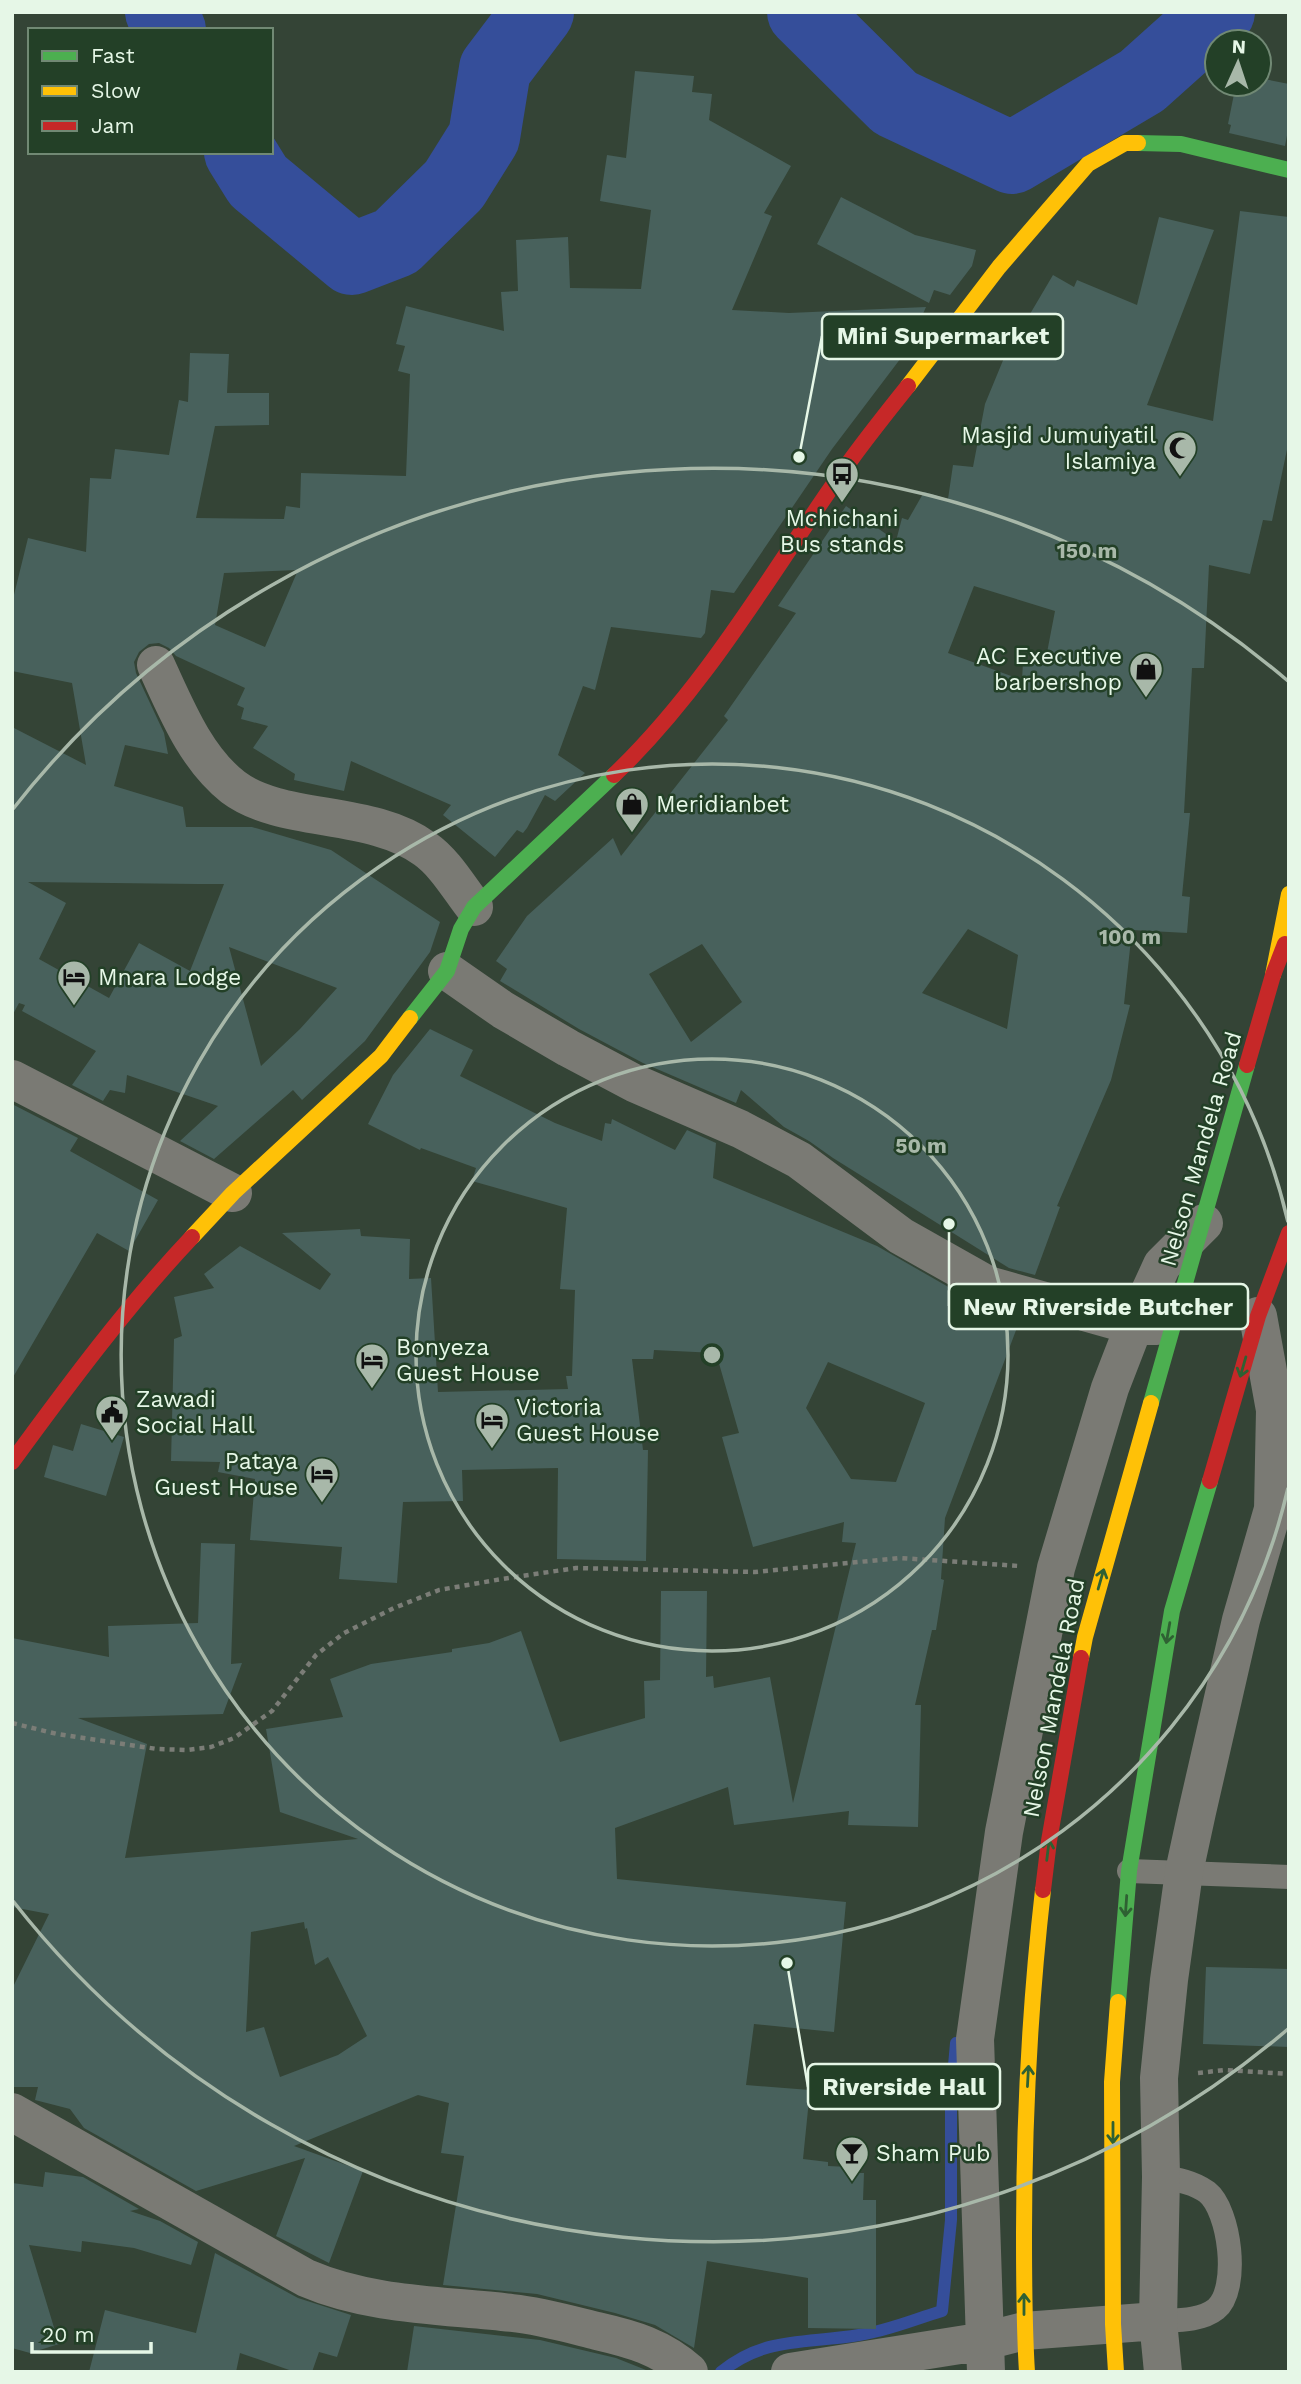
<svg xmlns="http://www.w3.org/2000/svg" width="1301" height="2384" viewBox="0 0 1301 2384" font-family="'Work Sans',sans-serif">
	<rect width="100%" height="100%" fill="#344436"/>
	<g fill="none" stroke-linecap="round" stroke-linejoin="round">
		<path stroke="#354e9a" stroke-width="12" d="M 721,2372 C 765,2336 806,2344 859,2335 C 887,2331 915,2319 942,2311 L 951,2220 L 951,2099 L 956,2043"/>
		<path stroke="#354e9a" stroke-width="72" d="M 161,12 L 170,30
			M 803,12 L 895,103 L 1012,158 L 1142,81 L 1219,12
			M 240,152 L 258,181 L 352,259 L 396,242 L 454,185 L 484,137 L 495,69 L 538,12"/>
	</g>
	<path fill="#48615c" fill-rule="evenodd" d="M 635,71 L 694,76 L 692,92 L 712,94 L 709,120 L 791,166 L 764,213 L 772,216 L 732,310 L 789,313 L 926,307 L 907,350 L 832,449 L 734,593 L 711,590 L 705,633 L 701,638 L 611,627 L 595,690 L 583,686 L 558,755 L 585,773 L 555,801 L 545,795 L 527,828 L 523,833 L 517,830 L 495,857 L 443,815 L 451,805 L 351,761 L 344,791 L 294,780 L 295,774 L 253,748 L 268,726 L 241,719 L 244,708 L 237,705 L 245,688 L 176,656 L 169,648 L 159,643 L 149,644 L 139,652 L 134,662 L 136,673 L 164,733 L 168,754 L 125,745 L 114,786 L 183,807 L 186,827 L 252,827 L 331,850 L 440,922 L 430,952 L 365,1041 L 302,1100 L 293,1090 L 214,1159 L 180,1141 L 218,1106 L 127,1075 L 125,1093 L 110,1090 L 103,1101 L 72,1085 L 96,1051 L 22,1011 L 25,1005 L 19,1003 L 12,1016 L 12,727 L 86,765 L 72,683 L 12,671 L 12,603 L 28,538 L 86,552 L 90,478 L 111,479 L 115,449 L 169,455 L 179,400 L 188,402 L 190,353 L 229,354 L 227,393 L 269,393 L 269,425 L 215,426 L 196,518 L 284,519 L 286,506 L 300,508 L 301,473 L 406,476 L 410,374 L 398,371 L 405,346 L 396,344 L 406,306 L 504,331 L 501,292 L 518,291 L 516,240 L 568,237 L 570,288 L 641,289 L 651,210 L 600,201 L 607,155 L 626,158 ZM 298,570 L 265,647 L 215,625 L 224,573 ZM 28,882 L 197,884 L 224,884 L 190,971 L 139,943 L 109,998 L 39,959 L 66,903 ZM 229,947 L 337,988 L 300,1029 L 261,1066 Z
		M 1259,78 L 1289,84 L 1289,125 L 1285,146 L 1229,133 L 1231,125 L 1228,124 L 1236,84 L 1259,84 Z
		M 841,197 L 915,235 L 976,250 L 972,266 L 950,295 L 934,290 L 929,303 L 817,244 Z
		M 1240,211 L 1289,217 L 1289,440 L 1272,521 L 1263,520 L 1250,574 L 1209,565 L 1204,668 L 1192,668 L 1184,813 L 1190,813 L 1182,896 L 1190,897 L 1187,933 L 1132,930 L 1124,1004 L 1130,1005 L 1111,1080 L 1057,1206 L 1060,1207 L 1035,1275 L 1009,1268 L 833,1158 L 809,1141 L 784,1127 L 741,1090 L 736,1103 L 643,1063 L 579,1029 L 500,981 L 507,969 L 496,961 L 527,916 L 613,838 L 621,856 L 728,720 L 724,716 L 796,613 L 778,606 L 846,506 L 896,541 L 902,518 L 908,520 L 924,492 L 948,499 L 953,465 L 973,467 L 985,404 L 1004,358 L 1053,275 L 1074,287 L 1077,280 L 1137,305 L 1159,217 L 1214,230 L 1147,405 L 1213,421 ZM 974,586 L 1055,611 L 1045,663 L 1023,662 L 1022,680 L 948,653 ZM 968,929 L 1018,955 L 1007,1029 L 922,993 ZM 702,944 L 742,1002 L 691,1042 L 649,974 Z
		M 430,1029 L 473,1050 L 460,1076 L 555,1123 L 602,1141 L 605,1123 L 611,1124 L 612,1119 L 675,1150 L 687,1130 L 716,1143 L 713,1178 L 877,1246 L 978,1304 L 1021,1317 L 945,1518 L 941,1579 L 944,1580 L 936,1630 L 932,1630 L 915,1705 L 921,1705 L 918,1827 L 848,1825 L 849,1811 L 734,1825 L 728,1787 L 615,1828 L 617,1879 L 846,1902 L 834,2032 L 754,2024 L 746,2085 L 810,2090 L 803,2159 L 828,2162 L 828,2166 L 849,2167 L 848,2173 L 864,2173 L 863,2200 L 876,2200 L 876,2329 L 808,2328 L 808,2278 L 707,2261 L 694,2348 L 655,2325 L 615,2313 L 537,2294 L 443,2285 L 464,2156 L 441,2153 L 449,2103 L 418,2095 L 294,2146 L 363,2171 L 329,2263 L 276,2236 L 305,2158 L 196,2191 L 84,2128 L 70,2109 L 35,2100 L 38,2087 L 12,2087 L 12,1989 L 49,1914 L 12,1907 L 12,1638 L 109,1657 L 108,1626 L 198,1623 L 201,1543 L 235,1544 L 231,1664 L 242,1663 L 223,1714 L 78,1718 L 147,1744 L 125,1858 L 358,1839 L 280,1812 L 266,1729 L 343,1717 L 330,1679 L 371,1664 L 452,1652 L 452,1649 L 489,1643 L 521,1631 L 560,1742 L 645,1718 L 644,1681 L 660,1680 L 661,1591 L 707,1591 L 706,1677 L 713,1676 L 714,1688 L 770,1677 L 793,1803 L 856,1543 L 842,1542 L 844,1522 L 753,1547 L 722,1437 L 739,1433 L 716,1353 L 654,1350 L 653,1359 L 632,1359 L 643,1450 L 648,1450 L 646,1561 L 557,1559 L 558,1468 L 462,1470 L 463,1501 L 403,1502 L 397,1583 L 339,1579 L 342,1547 L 250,1540 L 255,1479 L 218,1472 L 220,1462 L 171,1461 L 174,1339 L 182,1336 L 174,1297 L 214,1288 L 204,1274 L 240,1246 L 320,1290 L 331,1274 L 282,1233 L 360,1229 L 361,1236 L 410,1239 L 409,1279 L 431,1278 L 438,1392 L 568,1389 L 566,1376 L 572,1376 L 575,1290 L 560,1289 L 567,1208 L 472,1181 L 476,1168 L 421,1148 L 420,1150 L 368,1124 L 393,1075 ZM 828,1362 L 925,1403 L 896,1482 L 851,1479 L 806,1408 ZM 304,1922 L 305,1929 L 307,1928 L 315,1965 L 328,1957 L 367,2036 L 338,2055 L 280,2077 L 264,2027 L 246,2032 L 251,1932 Z
		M 12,1104 L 78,1138 L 70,1151 L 158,1200 L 129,1251 L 97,1233 L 12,1379 Z
		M 81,1424 L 124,1437 L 106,1496 L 44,1477 L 53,1445 L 73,1451 Z
		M 1206,1967 L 1289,1969 L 1289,2047 L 1203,2044 Z
		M 45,2172 L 83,2177 L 139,2209 L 130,2211 L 160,2221 L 198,2242 L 191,2265 L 134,2248 L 82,2241 L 81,2252 L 29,2245 L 59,2344 L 30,2353 L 12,2348 L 12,2183 L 43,2187 Z
		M 215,2253 L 298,2298 L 351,2315 L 337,2357 L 319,2352 L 312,2372 L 295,2372 L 240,2353 L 236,2372 L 89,2372 L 105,2310 L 196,2333 Z
		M 414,2326 L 540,2340 L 616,2358 L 651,2372 L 407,2372 Z"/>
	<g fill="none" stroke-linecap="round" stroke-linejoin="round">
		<path stroke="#7b7d77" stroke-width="4.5" stroke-dasharray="5 5" stroke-linecap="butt" d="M 12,1723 L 57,1734 L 157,1749 L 187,1750 L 211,1747 L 234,1738 L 272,1711 L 316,1655 L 344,1633 L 394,1608 L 439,1590 L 502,1579 L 576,1568 L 755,1572 L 900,1558 L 1019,1566
			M 1198,2073 L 1225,2070 L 1289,2074"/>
		<path stroke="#7a7a74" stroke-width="24" d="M 1129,1871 L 1289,1877
			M 1158,2321 C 1177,2320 1201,2321 1216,2309 C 1240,2289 1230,2210 1207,2192 C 1193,2182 1177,2179 1161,2177"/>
		<path stroke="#7a7a74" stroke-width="38" d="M 156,665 C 176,708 195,757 233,787 C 282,824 371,809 425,849 C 445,863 459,888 474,907
			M 447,971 L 503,1010 L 568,1048 L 634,1083 L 740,1129 L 799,1160 L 901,1236 L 988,1285 L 1134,1326 L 1157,1326
			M 12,1079 L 233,1193
			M 12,2112 L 306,2278 C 371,2306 443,2305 512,2313 C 541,2316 569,2324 597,2331 C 632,2339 661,2347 689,2372
			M 790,2372 L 985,2341 L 1024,2331 L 1144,2322
			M 986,2372 L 975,2039 L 1004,1832 L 1056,1568 L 1110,1388 L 1134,1326 L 1162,1265 L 1204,1223
			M 1163,2372 L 1158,2321 L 1161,2177 L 1159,2078 L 1169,1980 L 1184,1872 L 1197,1812 L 1241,1620 L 1273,1509 L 1275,1410 L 1258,1316"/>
		<path stroke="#4caf50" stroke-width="16" d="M 1138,143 L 1181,144 L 1289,170
			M 410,1018 L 447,971 L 461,929 L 474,907 L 614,775
			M 1151,1403 L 1247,1065
			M 1118,2002 L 1129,1871 L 1172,1611 L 1210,1481"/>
		<path stroke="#ffc107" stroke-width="16" d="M 908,386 L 999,267 L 1088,164 L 1125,143 L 1138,143
			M 1273,975 L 1289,894
			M 192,1237 L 233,1193 L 381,1056 L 410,1018
			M 1081,1658 L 1085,1637 L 1151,1403
			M 1027,2372 C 1024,2326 1024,2279 1024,2233 C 1024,2118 1030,2004 1043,1890
			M 1116,2372 L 1113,2324 L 1112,2082 L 1118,2002"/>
		<path stroke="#c62828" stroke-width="16" d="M 614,775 C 709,684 774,567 850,461 C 868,436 888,411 908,386
			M 1247,1065 L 1273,975 L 1285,944
			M 12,1462 C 69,1384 126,1307 192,1237
			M 1210,1481 L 1258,1316 L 1289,1233
			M 1043,1890 L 1049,1841 L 1081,1658"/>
	</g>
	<defs><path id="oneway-shaft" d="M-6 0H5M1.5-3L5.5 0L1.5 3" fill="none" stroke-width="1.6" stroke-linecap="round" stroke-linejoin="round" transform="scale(1.75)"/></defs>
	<g stroke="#2f6133">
		<use href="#oneway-shaft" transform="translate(1243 1367) rotate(106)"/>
		<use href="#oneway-shaft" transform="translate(1101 1579) rotate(-74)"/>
		<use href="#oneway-shaft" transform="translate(1168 1633) rotate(100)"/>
		<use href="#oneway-shaft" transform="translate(1048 1850) rotate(-83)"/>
		<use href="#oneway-shaft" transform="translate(1126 1906) rotate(94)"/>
		<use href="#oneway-shaft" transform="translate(1028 2076) rotate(-87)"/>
		<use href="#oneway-shaft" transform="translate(1113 2133) rotate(90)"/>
		<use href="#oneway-shaft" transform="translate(1024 2304) rotate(-90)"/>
	</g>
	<g fill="none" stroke="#a8b8a9" stroke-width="3.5">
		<circle cx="712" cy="1355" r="296"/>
		<path d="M1288 1488A591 591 0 1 1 1288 1222"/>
		<path d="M1288 2029A887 887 0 0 1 13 1901M13 809A887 887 0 0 1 1288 681"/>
	</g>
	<defs>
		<g id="mosque-pin" transform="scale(1.75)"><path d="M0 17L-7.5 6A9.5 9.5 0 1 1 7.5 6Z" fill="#a8b8a9" stroke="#234027"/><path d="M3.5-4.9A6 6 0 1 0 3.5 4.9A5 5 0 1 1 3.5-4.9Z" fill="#111"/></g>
		<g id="bus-pin" transform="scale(1.75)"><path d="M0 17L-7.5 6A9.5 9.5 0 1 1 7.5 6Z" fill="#a8b8a9" stroke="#234027"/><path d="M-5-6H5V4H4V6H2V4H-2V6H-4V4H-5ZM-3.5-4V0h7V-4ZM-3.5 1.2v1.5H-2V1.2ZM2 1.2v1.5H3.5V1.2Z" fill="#111"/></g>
		<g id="shop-pin" transform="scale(1.75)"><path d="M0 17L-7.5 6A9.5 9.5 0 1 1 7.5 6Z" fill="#a8b8a9" stroke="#234027"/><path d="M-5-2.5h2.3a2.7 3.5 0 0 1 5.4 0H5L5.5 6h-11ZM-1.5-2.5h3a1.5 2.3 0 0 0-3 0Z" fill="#111"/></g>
		<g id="hotel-pin" transform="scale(1.75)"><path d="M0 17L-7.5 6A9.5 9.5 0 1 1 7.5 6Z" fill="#a8b8a9" stroke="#234027"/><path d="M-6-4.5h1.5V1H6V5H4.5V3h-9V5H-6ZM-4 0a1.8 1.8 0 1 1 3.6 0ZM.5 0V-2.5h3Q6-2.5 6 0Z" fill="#111"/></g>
		<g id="civic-pin" transform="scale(1.75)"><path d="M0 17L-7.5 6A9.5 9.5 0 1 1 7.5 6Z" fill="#a8b8a9" stroke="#234027"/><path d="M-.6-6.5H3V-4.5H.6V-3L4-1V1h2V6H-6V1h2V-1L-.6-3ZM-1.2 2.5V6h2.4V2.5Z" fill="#111"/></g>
		<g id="bar-pin" transform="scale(1.75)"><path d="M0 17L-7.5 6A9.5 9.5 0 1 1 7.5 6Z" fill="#a8b8a9" stroke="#234027"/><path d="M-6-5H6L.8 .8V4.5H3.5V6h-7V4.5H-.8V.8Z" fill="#111"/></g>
	</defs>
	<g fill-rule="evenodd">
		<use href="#mosque-pin" x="1180" y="448"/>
		<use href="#bus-pin" x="842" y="474"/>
		<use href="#shop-pin" x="1146" y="669"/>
		<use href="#shop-pin" x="632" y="804"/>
		<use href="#hotel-pin" x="74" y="977"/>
		<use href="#hotel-pin" x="372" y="1360"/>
		<use href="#civic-pin" x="112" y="1412"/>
		<use href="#hotel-pin" x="492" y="1420"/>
		<use href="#hotel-pin" x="322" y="1474"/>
		<use href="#bar-pin" x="852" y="2153"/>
	</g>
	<g text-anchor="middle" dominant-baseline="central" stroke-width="5" stroke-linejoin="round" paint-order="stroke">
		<g font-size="23" fill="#e6f7e7" stroke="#234027" text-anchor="start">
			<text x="1156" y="435" text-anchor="end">Masjid Jumuiyatil<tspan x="1156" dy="26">Islamiya</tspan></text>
			<text x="842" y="518" text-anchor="middle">Mchichani<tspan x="842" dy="26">Bus stands</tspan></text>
			<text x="1122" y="656" text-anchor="end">AC Executive<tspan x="1122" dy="26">barbershop</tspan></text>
			<text x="656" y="804">Meridianbet</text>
			<text x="98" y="977">Mnara Lodge</text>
			<text x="396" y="1347">Bonyeza<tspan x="396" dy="26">Guest House</tspan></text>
			<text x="136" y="1399">Zawadi<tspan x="136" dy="26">Social Hall</tspan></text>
			<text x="516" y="1407">Victoria<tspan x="516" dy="26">Guest House</tspan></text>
			<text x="298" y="1461" text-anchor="end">Pataya<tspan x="298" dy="26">Guest House</tspan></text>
			<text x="876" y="2153">Sham Pub</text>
		</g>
		<g font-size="23" fill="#e6f7e7" stroke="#234027">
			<text transform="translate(1201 1149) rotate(-74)">Nelson Mandela Road</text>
			<text transform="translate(1054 1698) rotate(-79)">Nelson Mandela Road</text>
		</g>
	</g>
	<circle cx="712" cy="1355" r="10" fill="#a8b8a9" stroke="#234027" stroke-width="3.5"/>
	<g font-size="21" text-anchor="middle" font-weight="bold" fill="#a8b8a9" stroke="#234027" stroke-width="5" stroke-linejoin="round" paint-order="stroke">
		<text x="1087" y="558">150 m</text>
		<text x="1130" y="944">100 m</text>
		<text x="921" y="1153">50 m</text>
	</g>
	<path fill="none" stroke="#e6f7e7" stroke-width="2.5" d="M799 457L822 336M949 1224L949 1306M787 1963L808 2087"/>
	<g fill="#e6f7e7" stroke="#234027" stroke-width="2.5">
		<circle cx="799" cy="457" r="7"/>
		<circle cx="949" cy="1224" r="7"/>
		<circle cx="787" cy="1963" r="7"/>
	</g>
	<g fill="#234027" stroke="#e6f7e7" stroke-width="2.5">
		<rect x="822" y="314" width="241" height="45" rx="7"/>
		<rect x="949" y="1284" width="299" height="45" rx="7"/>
		<rect x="808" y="2064" width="192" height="45" rx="7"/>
	</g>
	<g font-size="24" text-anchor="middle" font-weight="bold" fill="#e6f7e7">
		<text x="943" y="344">Mini Supermarket</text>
		<text x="1098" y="1315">New Riverside Butcher</text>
		<text x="904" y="2095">Riverside Hall</text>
	</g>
	<rect width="1301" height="2384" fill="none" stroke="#e6f7e7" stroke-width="28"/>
	<rect x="28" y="28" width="245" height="126" fill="#234027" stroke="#718974" stroke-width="2"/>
	<rect x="42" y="51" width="35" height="10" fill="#4caf50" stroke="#718974" stroke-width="2"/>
	<text x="91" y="63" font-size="21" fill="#e6f7e7">Fast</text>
	<rect x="42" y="86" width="35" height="10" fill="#ffc107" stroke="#718974" stroke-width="2"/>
	<text x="91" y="98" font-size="21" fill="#e6f7e7">Slow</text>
	<rect x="42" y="121" width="35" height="10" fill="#c62828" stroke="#718974" stroke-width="2"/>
	<text x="91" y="133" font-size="21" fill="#e6f7e7">Jam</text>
	<g transform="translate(1238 63) rotate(3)"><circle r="33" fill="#234027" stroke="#718974" stroke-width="2"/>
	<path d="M0-5L12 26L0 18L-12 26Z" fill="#a8b8a9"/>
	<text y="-10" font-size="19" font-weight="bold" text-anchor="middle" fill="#e6f7e7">N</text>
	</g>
	<path d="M32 2342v10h119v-10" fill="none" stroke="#e6f7e7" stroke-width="3.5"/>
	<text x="42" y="2342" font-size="21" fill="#e6f7e7" stroke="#234027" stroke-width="5" paint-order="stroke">20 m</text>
</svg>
